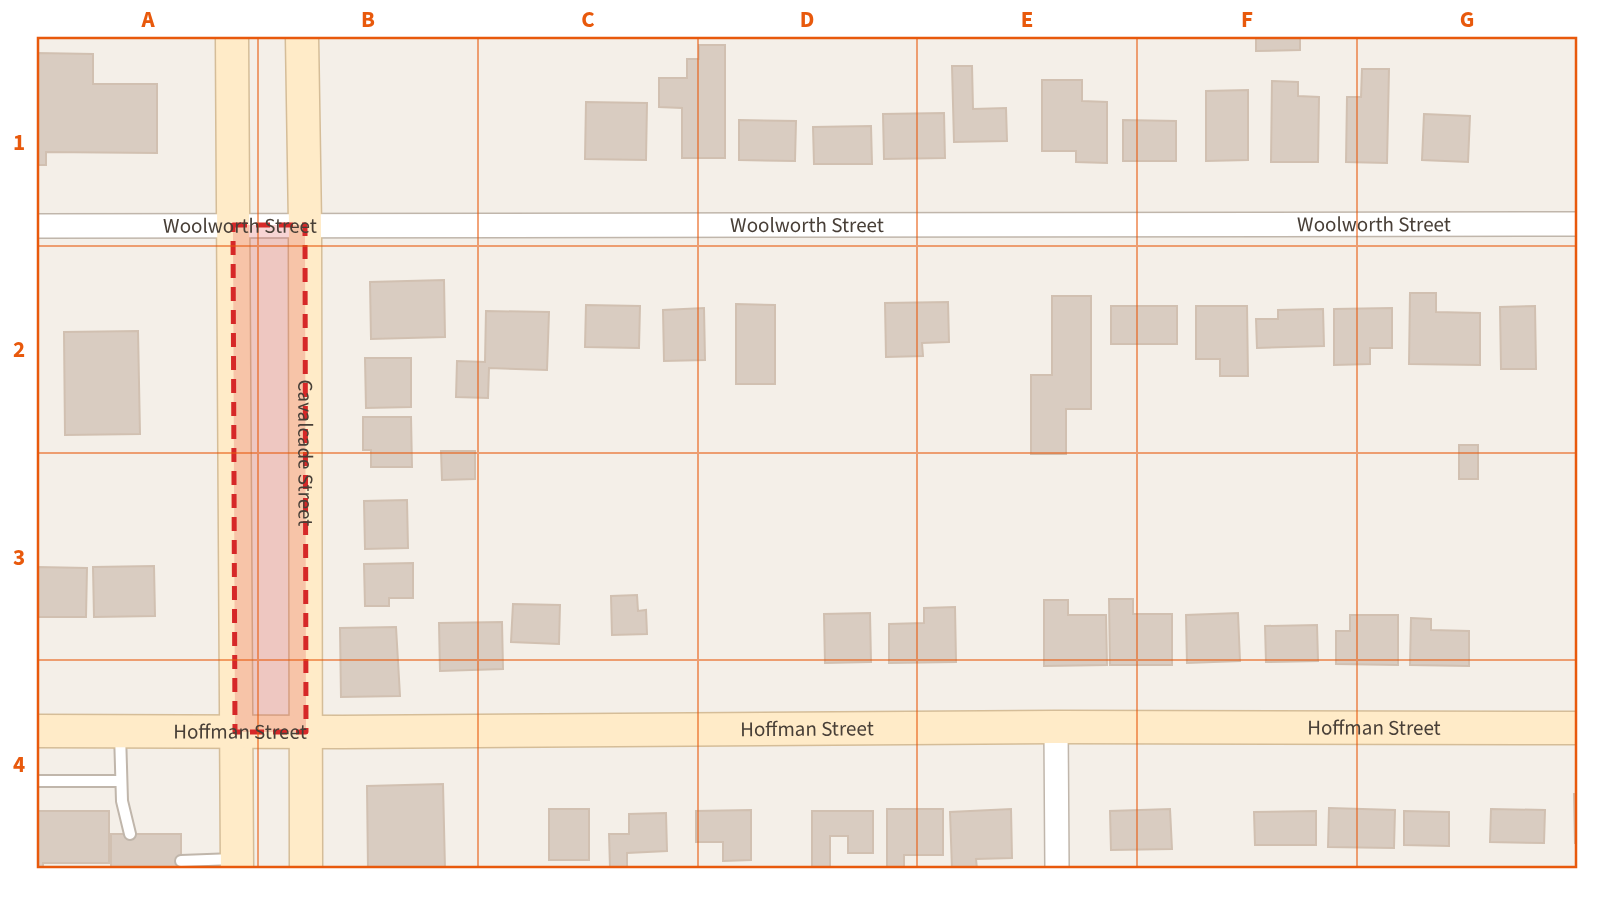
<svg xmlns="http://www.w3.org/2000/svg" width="1615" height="906" viewBox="0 0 1615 906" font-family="'Source Sans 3',sans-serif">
	<rect width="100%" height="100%" fill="#f4efe8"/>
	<path fill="#d9ccc1" stroke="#d1c0b1" stroke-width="2" d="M 1256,37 L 1300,37 L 1300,50 L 1256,51 Z
		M 699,45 L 725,45 L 725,158 L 682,158 L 682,108 L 659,107 L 659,78 L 687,78 L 687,59 L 699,59 Z
		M 37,53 L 93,54 L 93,84 L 157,84 L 157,153 L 46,152 L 46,165 L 37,165 Z
		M 952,66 L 972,66 L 973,109 L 1006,108 L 1007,141 L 954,142 Z
		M 1362,69 L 1389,69 L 1387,163 L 1346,162 L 1347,97 L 1361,97 Z
		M 1042,80 L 1082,80 L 1082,101 L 1107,102 L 1107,163 L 1076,162 L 1076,151 L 1042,151 Z
		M 1272,81 L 1298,82 L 1298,96 L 1319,97 L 1318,162 L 1271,162 Z
		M 1248,90 L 1248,160 L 1206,161 L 1206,91 Z
		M 586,102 L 647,103 L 646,160 L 585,159 Z
		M 944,113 L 945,158 L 884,159 L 883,114 Z
		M 1424,114 L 1470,116 L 1468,162 L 1422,160 Z
		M 739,120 L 796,121 L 795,161 L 739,160 Z
		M 1123,120 L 1176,121 L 1176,161 L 1123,161 Z
		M 871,126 L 872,164 L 814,164 L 813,127 Z
		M 444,280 L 445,337 L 371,339 L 370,282 Z
		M 1410,293 L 1436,293 L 1436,312 L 1480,313 L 1480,365 L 1409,364 Z
		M 1052,296 L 1091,296 L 1091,409 L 1066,409 L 1066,454 L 1031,454 L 1031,375 L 1052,375 Z
		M 948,302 L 949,342 L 922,343 L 923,356 L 886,357 L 885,303 Z
		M 736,304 L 775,305 L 775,384 L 736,384 Z
		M 586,305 L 640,306 L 639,348 L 585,347 Z
		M 1111,306 L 1177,306 L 1177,344 L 1111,344 Z
		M 1196,306 L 1247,306 L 1248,376 L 1220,376 L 1220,359 L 1196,359 Z
		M 1535,306 L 1536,369 L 1501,369 L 1500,307 Z
		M 704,308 L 705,360 L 664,361 L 663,310 Z
		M 1392,308 L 1392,348 L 1370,348 L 1370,364 L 1334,365 L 1334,309 Z
		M 1323,309 L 1324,346 L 1257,348 L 1256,319 L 1278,319 L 1278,310 Z
		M 486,311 L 549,312 L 547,370 L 489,368 L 488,398 L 456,397 L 457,361 L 485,362 Z
		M 138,331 L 140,434 L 65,435 L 64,332 Z
		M 365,358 L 411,358 L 411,407 L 366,408 Z
		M 363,417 L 411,417 L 412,467 L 371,467 L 371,450 L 363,450 Z
		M 1459,445 L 1478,445 L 1478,479 L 1459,479 Z
		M 441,451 L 475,451 L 475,479 L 442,480 Z
		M 407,500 L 408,548 L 365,549 L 364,501 Z
		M 413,563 L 413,598 L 389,598 L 389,606 L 365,606 L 364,564 Z
		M 154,566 L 155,616 L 94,617 L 93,567 Z
		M 37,567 L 87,568 L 86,617 L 37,617 Z
		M 637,595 L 638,611 L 646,610 L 647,634 L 612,635 L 611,596 Z
		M 1109,599 L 1133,599 L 1133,614 L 1172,614 L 1172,665 L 1110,665 Z
		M 1044,600 L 1068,600 L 1068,615 L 1106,615 L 1107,665 L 1044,666 Z
		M 513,604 L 560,605 L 559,644 L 511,642 Z
		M 955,607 L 956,662 L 889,663 L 889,624 L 924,623 L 924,608 Z
		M 870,613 L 871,662 L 825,663 L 824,614 Z
		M 1238,613 L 1240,661 L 1187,663 L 1186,615 Z
		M 1350,615 L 1398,615 L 1398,665 L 1336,664 L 1336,631 L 1350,631 Z
		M 1411,618 L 1431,619 L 1431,630 L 1469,631 L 1469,666 L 1410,665 Z
		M 502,622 L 503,669 L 440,671 L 439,623 Z
		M 1317,625 L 1318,661 L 1266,662 L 1265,626 Z
		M 396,627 L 400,696 L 341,697 L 340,628 Z
		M 443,784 L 445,869 L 368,869 L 367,786 Z
		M 1574,794 L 1578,794 L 1578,843 L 1575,843 Z
		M 1329,808 L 1395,810 L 1394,848 L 1328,847 Z
		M 549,809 L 589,809 L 589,860 L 549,860 Z
		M 887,809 L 943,809 L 943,855 L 904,855 L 904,869 L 887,869 Z
		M 1011,809 L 1012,858 L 976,859 L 977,869 L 952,869 L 950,812 Z
		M 1170,809 L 1172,849 L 1111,850 L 1110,811 Z
		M 1491,809 L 1545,810 L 1544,843 L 1490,842 Z
		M 751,810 L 751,860 L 723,861 L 723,842 L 696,842 L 696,811 Z
		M 37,811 L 109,811 L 109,863 L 43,863 L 43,869 L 37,869 Z
		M 812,811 L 873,811 L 873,853 L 848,853 L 848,836 L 830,836 L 830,869 L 812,869 Z
		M 1316,811 L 1316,845 L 1255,845 L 1254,812 Z
		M 1404,811 L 1449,812 L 1449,846 L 1404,845 Z
		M 666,813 L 667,851 L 627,853 L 627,867 L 610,867 L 609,834 L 629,834 L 629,814 Z
		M 111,834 L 181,834 L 181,869 L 111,869 Z"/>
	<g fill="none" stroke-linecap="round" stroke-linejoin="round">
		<g stroke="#c0b6ab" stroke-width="14">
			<path id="lane" d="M 120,733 L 122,801 L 130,834
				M 37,781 L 121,781
				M 181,861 L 234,859"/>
		</g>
		<g stroke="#c0b6ab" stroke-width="26">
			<g id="street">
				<path id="s1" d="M 37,226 L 1578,224"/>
				<path d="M 1056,727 L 1057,869"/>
			</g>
		</g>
		<g stroke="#d5bd98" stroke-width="35">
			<g id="secondary">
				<path d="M 232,37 L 237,869"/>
				<path id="s2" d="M 302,37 L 305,225 L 306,869"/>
				<path id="s3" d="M 37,731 L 342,732 L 1056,727 L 1578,728"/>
			</g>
		</g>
		<use href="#lane" stroke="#fff" stroke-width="10"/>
		<use href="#street" stroke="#fff" stroke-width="23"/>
		<use href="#secondary" stroke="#ffebc8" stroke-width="32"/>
	</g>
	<path fill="#d62828" fill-opacity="0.2" stroke="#d62828" stroke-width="5" stroke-dasharray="14 9" stroke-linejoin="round" d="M 233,225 L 305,225 L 306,732 L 235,732 Z"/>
	<path fill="none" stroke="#e8590c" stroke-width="2" stroke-opacity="0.55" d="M 258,37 L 258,869M 478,37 L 478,869M 698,37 L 698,869M 917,37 L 917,869M 1137,37 L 1137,869M 1357,37 L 1357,869M 37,246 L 1578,246M 37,453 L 1578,453M 37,660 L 1578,660"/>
	<g text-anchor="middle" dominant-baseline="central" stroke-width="6" stroke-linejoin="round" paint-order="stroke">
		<g font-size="21" fill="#483f37" stroke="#fff">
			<text stroke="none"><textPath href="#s1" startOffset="203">Woolworth Street</textPath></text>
			<text stroke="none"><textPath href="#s1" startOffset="770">Woolworth Street</textPath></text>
			<text stroke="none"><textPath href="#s1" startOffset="1337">Woolworth Street</textPath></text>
			<text stroke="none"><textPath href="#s2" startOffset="416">Cavalcade Street</textPath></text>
			<text stroke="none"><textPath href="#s3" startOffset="1337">Hoffman Street</textPath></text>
			<text stroke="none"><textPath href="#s3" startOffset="770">Hoffman Street</textPath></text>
			<text stroke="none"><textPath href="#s3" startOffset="203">Hoffman Street</textPath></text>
		</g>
	</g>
	<rect width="1615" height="906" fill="none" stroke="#ffffff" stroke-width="77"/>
	<rect x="38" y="38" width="1538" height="829" fill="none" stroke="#e8590c" stroke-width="2.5"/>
	<g font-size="23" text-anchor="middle" font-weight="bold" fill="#e8590c">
		<text x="148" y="27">A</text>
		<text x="368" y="27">B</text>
		<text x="588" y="27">C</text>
		<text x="807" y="27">D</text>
		<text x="1027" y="27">E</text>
		<text x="1247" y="27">F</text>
		<text x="1467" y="27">G</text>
		<text x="19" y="150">1</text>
		<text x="19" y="357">2</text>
		<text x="19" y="565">3</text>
		<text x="19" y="772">4</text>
	</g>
</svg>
